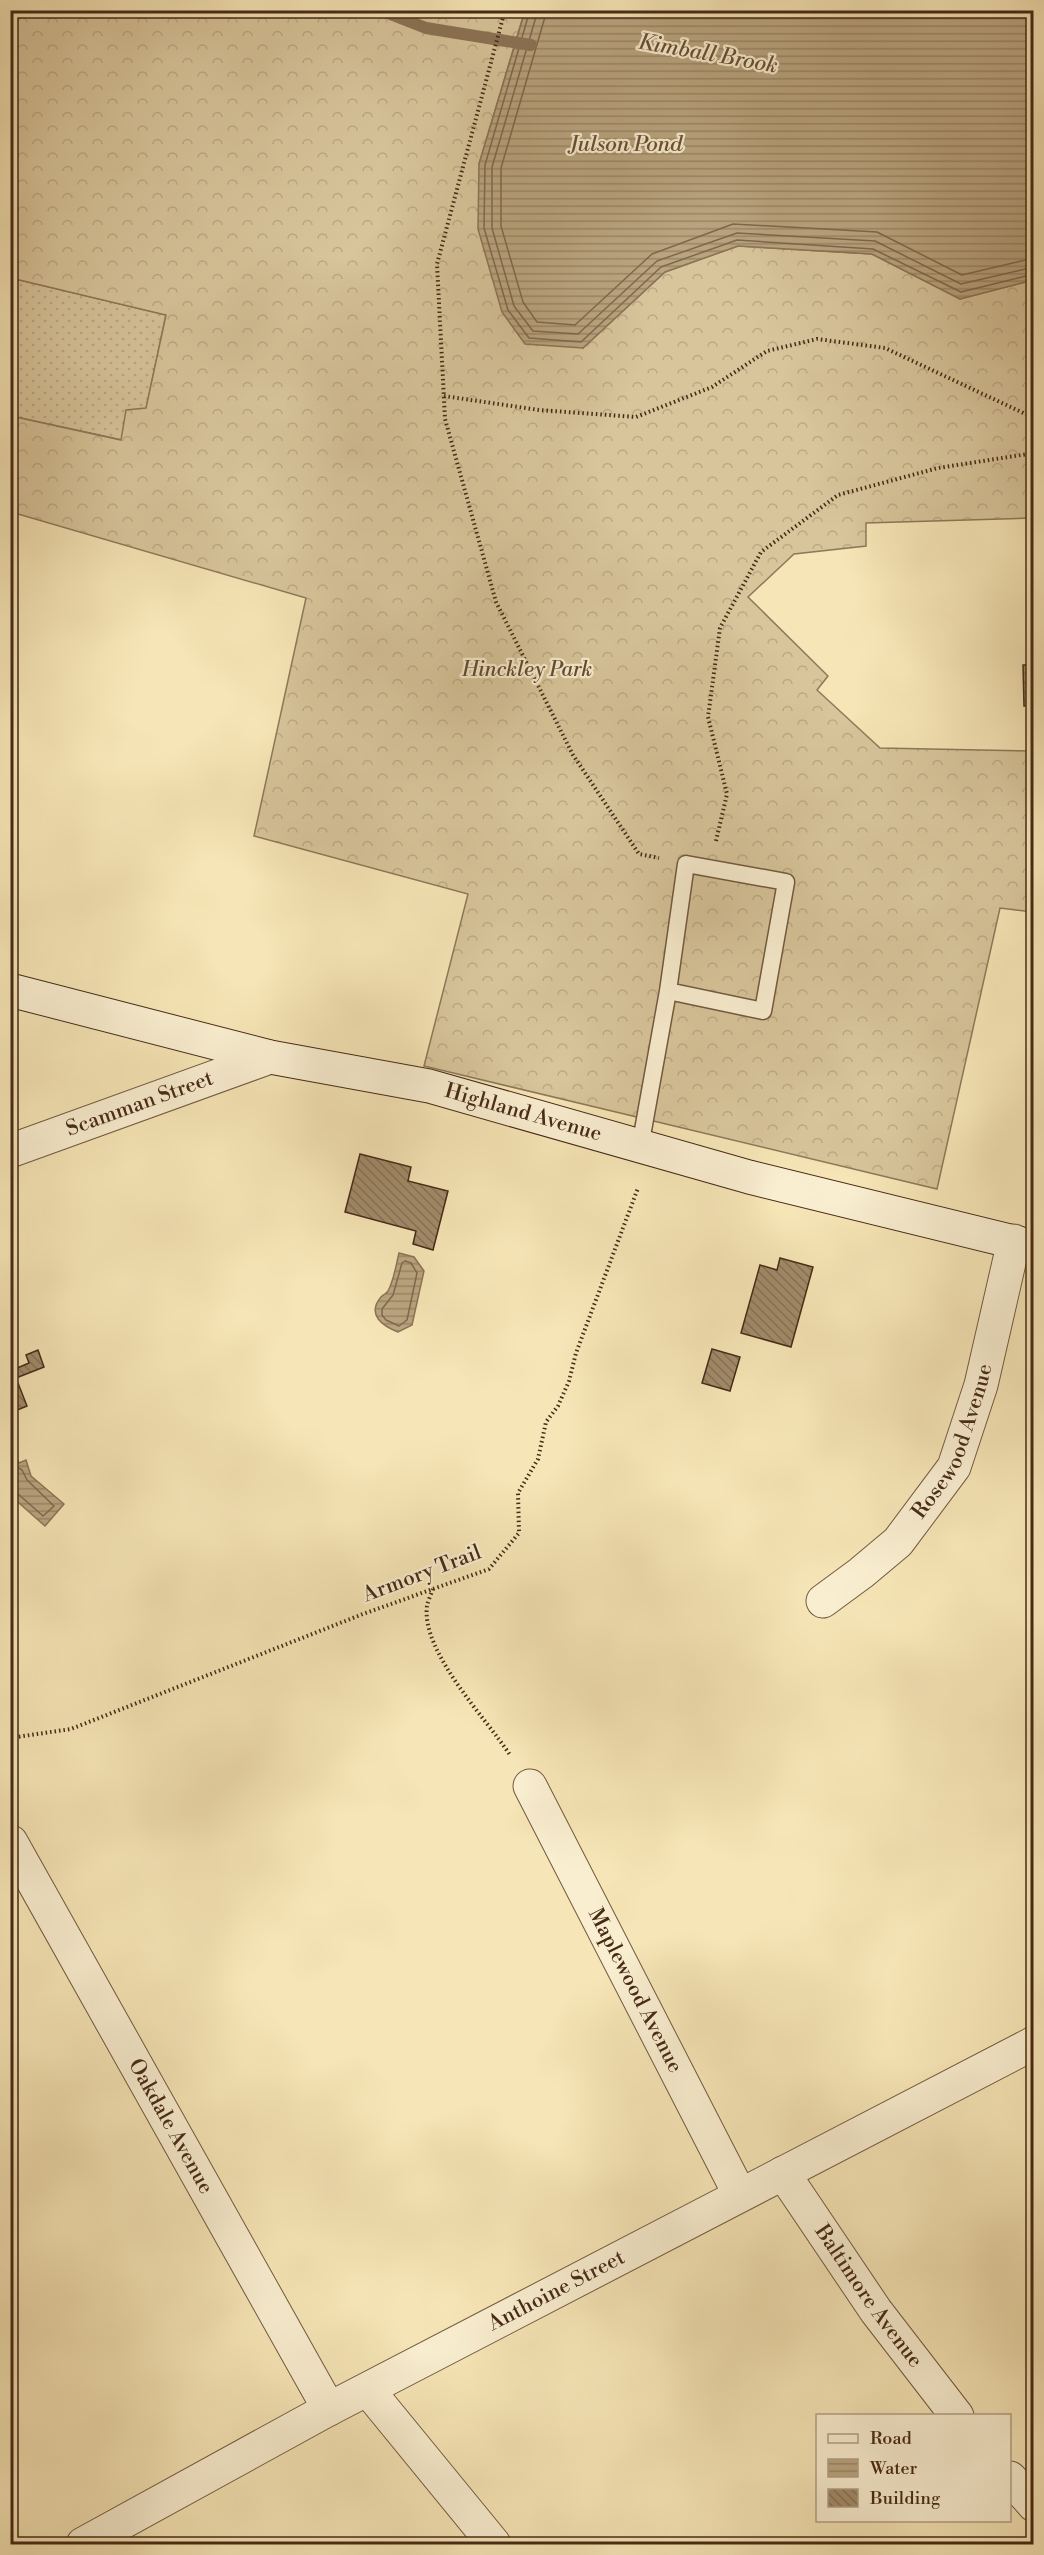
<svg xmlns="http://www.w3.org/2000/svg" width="1044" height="2555" viewBox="0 0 1044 2555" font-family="'Libre Bodoni',serif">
	<defs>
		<pattern id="grass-dots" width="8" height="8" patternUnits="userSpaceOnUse" patternTransform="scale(1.5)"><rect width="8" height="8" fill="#d8c59b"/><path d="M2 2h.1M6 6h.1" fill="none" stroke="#bba985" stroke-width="1.8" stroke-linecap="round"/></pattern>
		<pattern id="forest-crowns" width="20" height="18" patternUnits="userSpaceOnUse" patternTransform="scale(1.5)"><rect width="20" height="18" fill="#d8c59b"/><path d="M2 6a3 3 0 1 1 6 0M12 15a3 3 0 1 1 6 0" fill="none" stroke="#bba985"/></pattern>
		<pattern id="water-rules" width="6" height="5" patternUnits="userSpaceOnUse" patternTransform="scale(1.5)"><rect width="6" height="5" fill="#baa580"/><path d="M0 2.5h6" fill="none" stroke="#998768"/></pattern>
		<pattern id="building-back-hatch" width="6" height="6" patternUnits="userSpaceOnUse" patternTransform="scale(1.5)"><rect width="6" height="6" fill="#a28b6a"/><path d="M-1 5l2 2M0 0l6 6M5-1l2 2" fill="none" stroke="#867256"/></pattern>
	</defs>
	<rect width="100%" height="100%" fill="#f6e5b6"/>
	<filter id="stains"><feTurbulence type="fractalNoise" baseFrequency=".00333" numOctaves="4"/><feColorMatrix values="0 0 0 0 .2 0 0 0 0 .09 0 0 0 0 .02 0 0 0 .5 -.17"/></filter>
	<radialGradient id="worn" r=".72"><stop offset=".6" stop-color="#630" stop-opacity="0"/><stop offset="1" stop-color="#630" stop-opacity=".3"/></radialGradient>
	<path fill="url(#grass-dots)" stroke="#8f7859" stroke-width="1.5" d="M 11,278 L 166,315 L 146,409 L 122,440 L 11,416 Z"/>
	<path fill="url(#forest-crowns)" stroke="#8f7859" stroke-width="1.5" d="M 525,10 L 479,164 L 583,348 L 665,272 L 738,246 L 872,254 L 960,299 L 1033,280 L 1033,518 L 866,523 L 866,546 L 794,554 L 748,597 L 828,676 L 817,690 L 880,748 L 1033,751 L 1033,912 L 1000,908 L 937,1189 L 424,1066 L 468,894 L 254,836 L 306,598 L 11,512 L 11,416 L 121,440 L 126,410 L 146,408 L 166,315 L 11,278 L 11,11 Z"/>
	<path fill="url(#water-rules)" stroke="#8c7456" stroke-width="1.5" d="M 525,11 L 1033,11 L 1033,280 L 960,299 L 872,254 L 738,246 L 665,272 L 583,348 L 525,344 L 502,312 L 478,229 L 479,164 Z
		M 399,1253 L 414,1257 L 424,1271 L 412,1325 L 398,1332 C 383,1326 366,1315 381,1297 C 385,1293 385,1295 388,1291 C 394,1280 396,1265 399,1253 Z
		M 16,1456 L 19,1463 L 26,1460 L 31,1476 L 64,1504 L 45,1526 L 11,1496 L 11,1458 Z"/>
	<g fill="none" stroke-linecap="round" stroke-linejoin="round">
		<path stroke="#80684c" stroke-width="1.5" d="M 530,10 L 485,165 L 484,228 L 508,310 L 529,338 L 581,342 L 661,267 L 737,240 L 873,249 L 961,292 L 1034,274
			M 538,10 L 492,167 L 492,228 L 514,306 L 533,331 L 578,334 L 657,261 L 737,233 L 875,241 L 961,284 L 1034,267
			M 547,10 L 501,168 L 501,226 L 523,302 L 537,322 L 575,325 L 652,254 L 733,224 L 877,232 L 962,275 L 1034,258
			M 405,1261 L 411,1263 L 417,1273 L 407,1320 L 399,1326 L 386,1320 L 382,1315 L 382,1309 L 393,1295 L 402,1263 Z
			M 10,1463 L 22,1470 L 27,1480 L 54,1506 L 43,1516 L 17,1493 L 10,1492"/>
		<path stroke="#8c7456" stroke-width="12" d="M 380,10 L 426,28 L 531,45"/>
	</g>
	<path fill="url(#building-back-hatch)" stroke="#462a17" stroke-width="1.5" d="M 1023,665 L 1034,665 L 1034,706 L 1024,706 Z
		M 360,1154 L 411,1167 L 408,1181 L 448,1191 L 433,1250 L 413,1244 L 416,1231 L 345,1212 Z
		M 780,1258 L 813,1267 L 791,1347 L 741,1333 L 760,1265 L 777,1270 Z
		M 712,1349 L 740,1357 L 730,1391 L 702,1383 Z
		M 38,1350 L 44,1367 L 16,1378 L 27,1406 L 10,1413 L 10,1371 L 29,1363 L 26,1355 Z"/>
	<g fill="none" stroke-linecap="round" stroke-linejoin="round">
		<g stroke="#72593f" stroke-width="19">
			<path id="lane" d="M 640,1147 L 668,991 L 686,864 L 786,882 L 763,1011 L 668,991"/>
		</g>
		<g stroke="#72593f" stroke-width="35">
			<g id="street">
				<path id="s1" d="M 10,1151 L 270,1057"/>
				<path id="s2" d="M 823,1601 L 861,1573 L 898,1542 L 954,1467 L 981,1385 L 1014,1241"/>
				<path id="s3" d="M 530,1786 L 740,2195"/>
				<path id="s4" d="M 11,1842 L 329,2409"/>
				<path id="s5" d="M 783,2173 L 876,2311 L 957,2416"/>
				<path d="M 368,2390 L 494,2544"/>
				<path d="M 1010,2478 L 1034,2505"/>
				<path id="s6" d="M 83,2544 L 329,2409 L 1034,2043"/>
			</g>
		</g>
		<g stroke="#462a17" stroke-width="35">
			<g id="secondary">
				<path id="s7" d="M 10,990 L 270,1057 L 429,1086 L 749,1177 L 1034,1247"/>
			</g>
		</g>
		<path stroke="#462a17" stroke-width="4" stroke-dasharray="1.5 3" stroke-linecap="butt" d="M 505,10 L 437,264 L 445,419 L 496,602 L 573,755 L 639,854 L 659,858
			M 444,396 L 539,410 L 636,417 L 712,387 L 767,351 L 817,339 L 885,348 L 1034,418
			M 716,841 L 727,794 L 708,717 L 720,628 L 761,552 L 838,495 L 938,468 L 1034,453
			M 433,1589 C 431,1594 428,1601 427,1606 C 421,1652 486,1718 510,1755
			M 10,1738 L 71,1729 L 363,1614 L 489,1569 L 519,1533 L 518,1493 L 538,1459 L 546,1422 L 558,1406 L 569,1381 L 576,1353 L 638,1188"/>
		<use href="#lane" stroke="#f9eed0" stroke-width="16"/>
		<use href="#street" stroke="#f9eed0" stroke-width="33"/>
		<use href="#secondary" stroke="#f9eed0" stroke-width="33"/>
	</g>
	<g text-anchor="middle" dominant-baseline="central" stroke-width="4.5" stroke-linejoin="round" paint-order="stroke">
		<g font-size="21" font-style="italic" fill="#634931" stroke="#f9eed0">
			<text x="527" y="670">Hinckley Park</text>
		</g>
		<g font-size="21" fill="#462a17" stroke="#f9eed0">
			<text stroke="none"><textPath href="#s1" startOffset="138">Scamman Street</textPath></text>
			<text stroke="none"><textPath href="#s7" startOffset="528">Highland Avenue</textPath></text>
			<text stroke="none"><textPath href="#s2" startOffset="212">Rosewood Avenue</textPath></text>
			<text transform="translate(422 1574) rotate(-21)">Armory Trail</text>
			<text stroke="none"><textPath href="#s3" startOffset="230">Maplewood Avenue</textPath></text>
			<text stroke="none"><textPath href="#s4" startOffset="326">Oakdale Avenue</textPath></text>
			<text stroke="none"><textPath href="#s6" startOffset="537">Anthoine Street</textPath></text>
			<text stroke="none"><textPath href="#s5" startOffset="150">Baltimore Avenue</textPath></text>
		</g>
		<g font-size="22" font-style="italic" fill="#694f36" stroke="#f9eed0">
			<text transform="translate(708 54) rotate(10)">Kimball Brook</text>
			<text x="626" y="144">Julson Pond</text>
		</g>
	</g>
	<rect width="1044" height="2555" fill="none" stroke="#f6e5b6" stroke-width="36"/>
	<rect x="12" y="12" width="1020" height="2531" fill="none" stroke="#462a17" stroke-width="3"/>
	<rect x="18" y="18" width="1008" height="2519" fill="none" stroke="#462a17" stroke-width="1.5"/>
	<rect x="816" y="2414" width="195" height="108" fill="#f9eed0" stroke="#b1a086" stroke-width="1.5"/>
	<rect x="828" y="2434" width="30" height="9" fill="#f9eed0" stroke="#b1a086" stroke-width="1.5"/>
	<text x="870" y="2444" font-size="18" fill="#462a17">Road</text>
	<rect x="828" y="2459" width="30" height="18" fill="url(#water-rules)" stroke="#b1a086" stroke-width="1.5"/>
	<text x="870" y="2474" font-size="18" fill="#462a17">Water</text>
	<rect x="828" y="2489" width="30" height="18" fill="url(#building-back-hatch)" stroke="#b1a086" stroke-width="1.5"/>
	<text x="870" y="2504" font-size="18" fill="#462a17">Building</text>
	<rect width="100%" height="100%" filter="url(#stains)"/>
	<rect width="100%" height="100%" fill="url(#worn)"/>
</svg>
